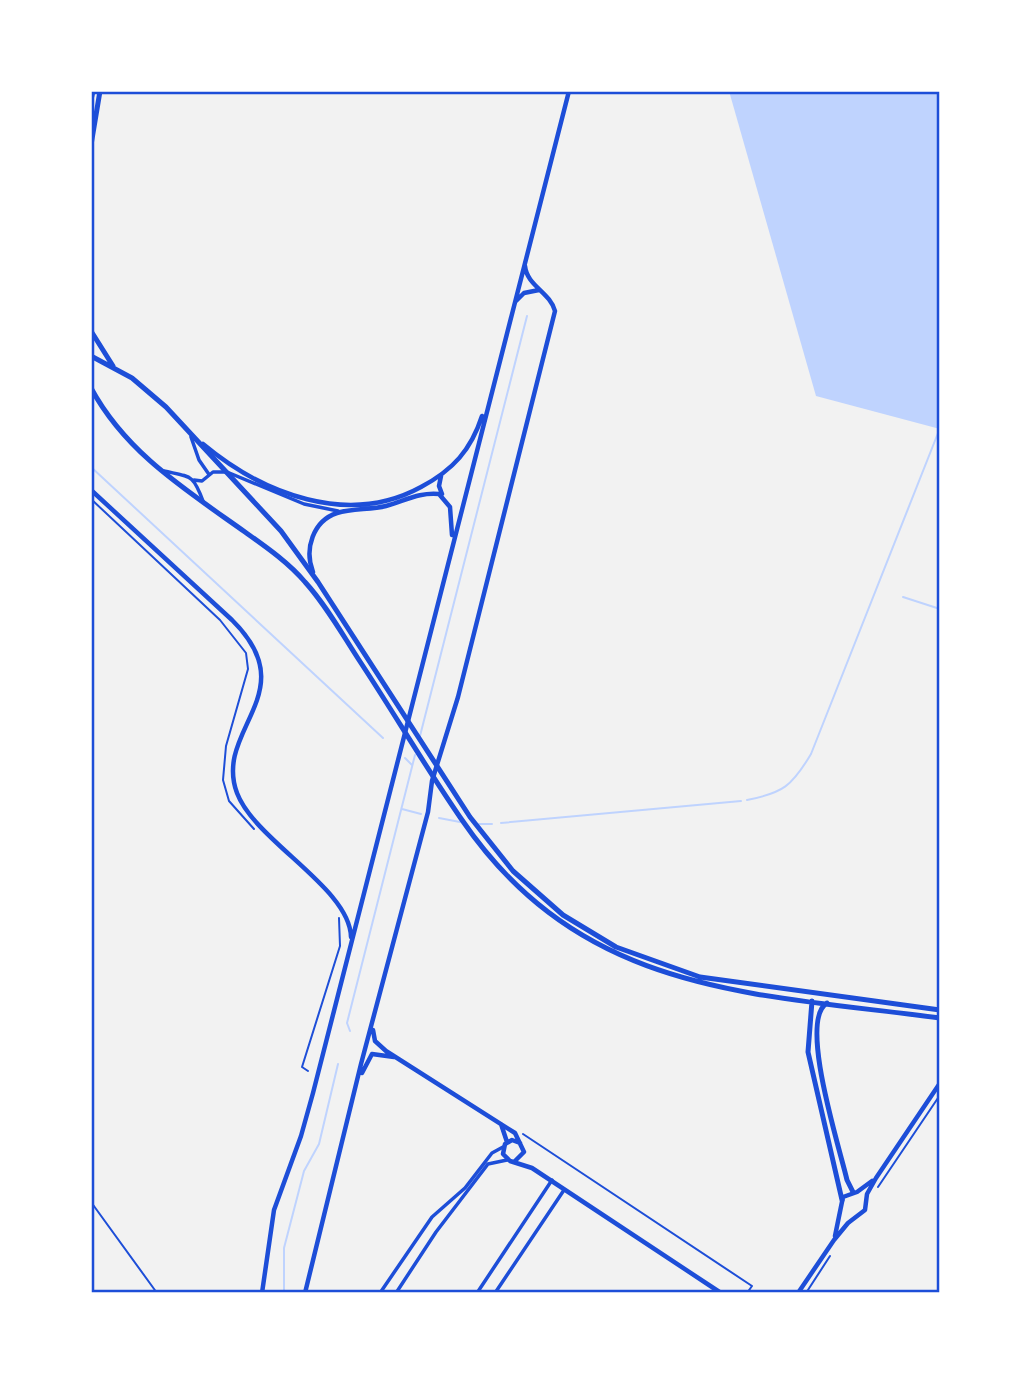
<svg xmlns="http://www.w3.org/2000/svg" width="1031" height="1384" viewBox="0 0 1031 1384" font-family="Bitter,serif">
	<rect width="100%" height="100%" fill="#f2f2f2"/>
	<path fill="#bfd3fe" d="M 729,91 L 940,91 L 940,429 L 816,396 Z"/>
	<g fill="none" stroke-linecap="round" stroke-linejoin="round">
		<path stroke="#bfd3fe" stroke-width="2" d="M 91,467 L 383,738
			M 903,597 L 940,609
			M 420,736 L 527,316
			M 405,758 L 412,765
			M 747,800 C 783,793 792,786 811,754 L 940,428
			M 402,809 L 421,814
			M 439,818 L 460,822
			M 501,823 L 741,801
			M 479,824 L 492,824
			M 350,1031 L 347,1023 L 415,755
			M 284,1293 L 284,1248 L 304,1171 L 319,1144 L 338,1064"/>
		<path stroke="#1d4ed8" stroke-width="2" d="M 91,499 L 220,620 L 246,653 L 248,669 L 226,746 L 223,780 L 229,801 L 254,829
			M 308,1071 L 302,1067 L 340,946 L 339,918
			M 523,1134 L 752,1286 L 747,1293
			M 878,1187 L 940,1095
			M 806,1293 L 830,1256"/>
		<path stroke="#1d4ed8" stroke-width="2" d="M 91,1202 L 157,1293"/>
		<path stroke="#1d4ed8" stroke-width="3.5" d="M 191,437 L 199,460 L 208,473
			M 164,471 C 191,477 193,474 203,501
			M 194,480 L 202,481 L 213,472 L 227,472 L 304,504 L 338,511
			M 380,1293 L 432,1217 L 465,1188 L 492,1153 L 503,1147
			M 396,1293 L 436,1232 L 488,1164 L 507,1160
			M 477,1293 L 552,1180
			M 495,1293 L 564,1190"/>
		<path stroke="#1d4ed8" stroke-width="4.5" d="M 516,301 L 524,293 L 539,290
			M 203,444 C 263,494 348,527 421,487 C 453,470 471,450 482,416
			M 441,476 L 439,486 L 442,494
			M 91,490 L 232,620 C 306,693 213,729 237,793 C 255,841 350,888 351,937
			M 313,572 C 304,549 313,521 337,513 C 352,508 370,510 386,506 C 405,501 419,492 439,494 L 450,507 L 452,535
			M 373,1030 L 375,1041 L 386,1051 L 515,1133 L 524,1152 L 514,1162
			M 362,1073 L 372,1054 L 394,1057
			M 501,1124 L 507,1142
			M 520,1143 L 512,1140 L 505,1144 L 503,1154 L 510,1161 L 532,1168 L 721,1293
			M 835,1236 L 843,1197 L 857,1192 L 872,1181
			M 262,1293 L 274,1210 L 301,1136 L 313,1093 L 569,91
			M 305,1293 L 361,1064 L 428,812 L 432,781 L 458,697 L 555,311 C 550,292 527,286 525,266
			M 798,1293 L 834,1240 L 848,1223 L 865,1210 L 867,1194 L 876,1178 L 940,1083"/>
		<path stroke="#1d4ed8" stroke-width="5" d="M 91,100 L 93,91
			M 91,145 L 100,91
			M 91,331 L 113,366
			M 91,356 L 132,378 L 166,407 L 281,531 L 318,582 L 470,817 L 513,871 L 563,915 L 616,947 L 700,977 L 940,1010
			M 91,388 C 126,453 186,490 245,532 C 266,547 288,562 305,582 C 326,605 342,634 359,660 C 394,713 426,768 462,820 C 582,995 751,993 940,1018
			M 812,1001 L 808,1052 L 842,1200
			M 827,1003 C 798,1020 840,1149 847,1180 L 853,1192"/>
	</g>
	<rect width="1031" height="1384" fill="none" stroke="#ffffff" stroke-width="186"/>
	<rect x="93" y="93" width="845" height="1198" fill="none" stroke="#1d4ed8" stroke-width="2.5"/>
</svg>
